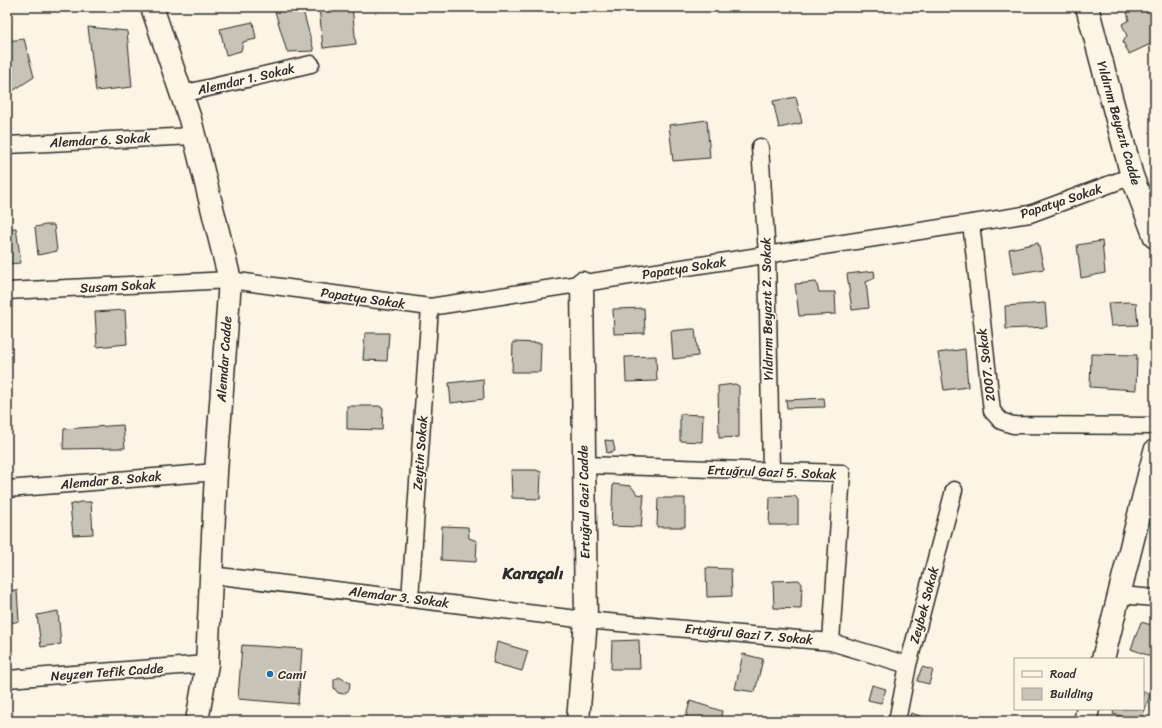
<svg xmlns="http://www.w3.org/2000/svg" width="1162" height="728" viewBox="0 0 1162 728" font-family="Sriracha,sans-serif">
	<rect width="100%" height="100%" fill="#fcf5e5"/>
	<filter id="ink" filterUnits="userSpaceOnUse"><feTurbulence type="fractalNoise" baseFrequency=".025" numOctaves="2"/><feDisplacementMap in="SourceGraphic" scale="8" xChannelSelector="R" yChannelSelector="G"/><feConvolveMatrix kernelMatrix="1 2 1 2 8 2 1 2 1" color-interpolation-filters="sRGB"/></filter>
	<g filter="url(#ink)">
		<path fill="#c8c3b7" stroke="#2b2b2b" d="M 279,7 L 302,7 L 314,51 L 287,52 L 274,8 Z
			M 319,7 L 352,7 L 356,44 L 323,48 Z
			M 1136,7 L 1155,7 L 1155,42 L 1129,54 L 1123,42 L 1127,36 L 1122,24 L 1129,20 L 1127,11 Z
			M 253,22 L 256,39 L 243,42 L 241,51 L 226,55 L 220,29 Z
			M 88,27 L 127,31 L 132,87 L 96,91 Z
			M 24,39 L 34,77 L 11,92 L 7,74 L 7,41 Z
			M 796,97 L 802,123 L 779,128 L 773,101 Z
			M 707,120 L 710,158 L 673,161 L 669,125 Z
			M 46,225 L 54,225 L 57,251 L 38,255 L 35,227 Z
			M 16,228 L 21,263 L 7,264 L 7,229 Z
			M 1102,241 L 1105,273 L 1081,278 L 1077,245 Z
			M 1038,243 L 1044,269 L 1013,274 L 1009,249 Z
			M 874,271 L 875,278 L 866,282 L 869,308 L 852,310 L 847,274 Z
			M 816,282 L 819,292 L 835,292 L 836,314 L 799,316 L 795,284 Z
			M 1130,302 L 1136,303 L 1138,325 L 1111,326 L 1108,303 Z
			M 1045,303 L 1047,327 L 1006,329 L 1005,306 Z
			M 644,308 L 645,333 L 614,334 L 613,309 Z
			M 125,310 L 127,344 L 97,347 L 95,312 Z
			M 691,329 L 695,329 L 698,356 L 673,359 L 671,331 Z
			M 365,333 L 389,333 L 387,361 L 363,360 Z
			M 513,342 L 541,343 L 540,372 L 512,372 Z
			M 965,349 L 968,387 L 944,390 L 938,353 Z
			M 1091,354 L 1137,355 L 1136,390 L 1090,387 Z
			M 656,356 L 657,381 L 626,382 L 625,357 Z
			M 483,379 L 484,399 L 451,403 L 449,383 Z
			M 735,384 L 739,386 L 739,437 L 719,438 L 718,386 Z
			M 824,398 L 825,407 L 787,408 L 786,400 Z
			M 347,406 L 379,406 L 383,408 L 382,430 L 347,429 Z
			M 680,414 L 703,415 L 702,442 L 680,441 Z
			M 123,425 L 125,448 L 63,449 L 64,429 Z
			M 605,440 L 613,441 L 615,451 L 607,453 Z
			M 511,470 L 536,470 L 541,472 L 540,499 L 512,498 Z
			M 613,484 L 631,486 L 637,494 L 644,495 L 641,527 L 611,526 Z
			M 795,496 L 798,500 L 798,525 L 769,525 L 770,497 Z
			M 658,498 L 685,498 L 685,527 L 657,527 Z
			M 80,502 L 91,502 L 93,534 L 73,535 L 70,505 Z
			M 442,526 L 468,527 L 469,538 L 477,541 L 476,562 L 441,560 Z
			M 706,568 L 731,569 L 732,596 L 707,597 Z
			M 799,580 L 802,584 L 801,609 L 774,608 L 773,581 Z
			M 17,590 L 19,621 L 7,624 L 7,591 Z
			M 58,611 L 61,644 L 41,647 L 37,615 Z
			M 1141,622 L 1155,626 L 1155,658 L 1131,649 Z
			M 639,640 L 640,669 L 611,669 L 612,641 Z
			M 497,642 L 528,651 L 522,671 L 493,663 Z
			M 242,645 L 302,649 L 298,704 L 238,699 Z
			M 743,654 L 763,659 L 755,692 L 735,689 Z
			M 922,667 L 933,670 L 929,684 L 917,681 Z
			M 339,677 L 350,683 L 349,690 L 344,694 L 338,693 L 334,688 L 334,680 Z
			M 872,685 L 886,689 L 881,703 L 868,700 Z
			M 1143,691 L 1150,695 L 1141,721 L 1113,714 L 1114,709 L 1143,709 Z
			M 690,701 L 722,711 L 720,721 L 685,721 Z
			M 911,713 L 936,721 L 908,721 Z"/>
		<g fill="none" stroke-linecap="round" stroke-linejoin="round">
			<g stroke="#2b2b2b" stroke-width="19">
				<path id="street" d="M 182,94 L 311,64
					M 7,145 L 194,136
					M 760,147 L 767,255 L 771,471
					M 971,223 L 992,411 L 1001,421 L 1013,425 L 1155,426
					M 7,291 L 230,280 L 430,307 L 1030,214 L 1132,176
					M 584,465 L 842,473 L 831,642
					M 7,489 L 216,472
					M 211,575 L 586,620 L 831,642 L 908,665
					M 1120,595 L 1155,598
					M 410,599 L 430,307
					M 7,679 L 207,664
					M 897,721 L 908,665 L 954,490"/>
			</g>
			<g stroke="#2b2b2b" stroke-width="25">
				<path id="secondary" d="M 152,7 L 190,119 L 230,280 L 216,472 L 207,664 L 197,721
					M 1087,7 L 1132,176 L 1155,237
					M 1103,659 L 1155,451
					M 578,721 L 586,620 L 582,283
					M 1085,721 L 1088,709"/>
			</g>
			<use href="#street" stroke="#fcf5e5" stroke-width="16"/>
			<use href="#secondary" stroke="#fcf5e5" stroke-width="22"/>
		</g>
	</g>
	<circle fill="#1f6fb2" stroke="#fcf5e5" stroke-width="1.5" cx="270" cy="674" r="4"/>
	<g text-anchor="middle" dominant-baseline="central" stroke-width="3.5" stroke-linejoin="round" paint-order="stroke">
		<g font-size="13" fill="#2b2b2b" stroke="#fcf5e5">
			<text transform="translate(246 79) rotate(-13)">Alemdar 1. Sokak</text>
			<text transform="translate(1119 123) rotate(74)">Yıldırım Beyazıt Cadde</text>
			<text transform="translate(100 140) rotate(-3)">Alemdar 6. Sokak</text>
			<text transform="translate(1061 201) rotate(-18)">Papatya Sokak</text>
			<text transform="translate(684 268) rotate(-9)">Papatya Sokak</text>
			<text transform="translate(118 286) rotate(-3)">Susam Sokak</text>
			<text transform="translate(363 298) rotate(8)">Papatya Sokak</text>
			<text transform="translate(767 309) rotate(-91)">Yıldırım Beyazıt 2. Sokak</text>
			<text transform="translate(224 359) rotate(-86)">Alemdar Cadde</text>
			<text transform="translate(986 365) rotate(-97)">2007. Sokak</text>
			<text transform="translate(420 453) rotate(-86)">Zeytin Sokak</text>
			<text transform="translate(772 472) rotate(2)">Ertuğrul Gazi 5. Sokak</text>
			<text transform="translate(111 480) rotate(-5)">Alemdar 8. Sokak</text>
			<text transform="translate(584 502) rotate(-91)">Ertuğrul Gazi Cadde</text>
			<text transform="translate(399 597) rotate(7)">Alemdar 3. Sokak</text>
			<text transform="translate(924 605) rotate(-75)">Zeybek Sokak</text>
			<text transform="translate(749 634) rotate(5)">Ertuğrul Gazi 7. Sokak</text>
			<text transform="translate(107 672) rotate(-4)">Neyzen Tefik Cadde</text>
		</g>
		<g font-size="13" fill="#2b2b2b" stroke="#fcf5e5" text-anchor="start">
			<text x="278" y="674">Cami</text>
		</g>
		<g font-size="17" font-weight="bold" fill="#2b2b2b" stroke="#fcf5e5">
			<text x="533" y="573">Karaçalı</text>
		</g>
	</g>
	<rect width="1162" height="728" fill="none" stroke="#fcf5e5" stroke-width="24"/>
	<rect x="12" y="12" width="1138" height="704" fill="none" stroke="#2b2b2b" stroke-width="1.5" filter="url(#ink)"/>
	<rect x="1014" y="658" width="130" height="52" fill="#fcf5e5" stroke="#a8a49b"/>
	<rect x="1022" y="671" width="20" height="6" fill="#fcf5e5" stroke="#a8a49b"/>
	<text x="1050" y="678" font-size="12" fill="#2b2b2b">Road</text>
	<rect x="1022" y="688" width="20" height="12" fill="#c8c3b7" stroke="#a8a49b"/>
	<text x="1050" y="698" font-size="12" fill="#2b2b2b">Building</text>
</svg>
